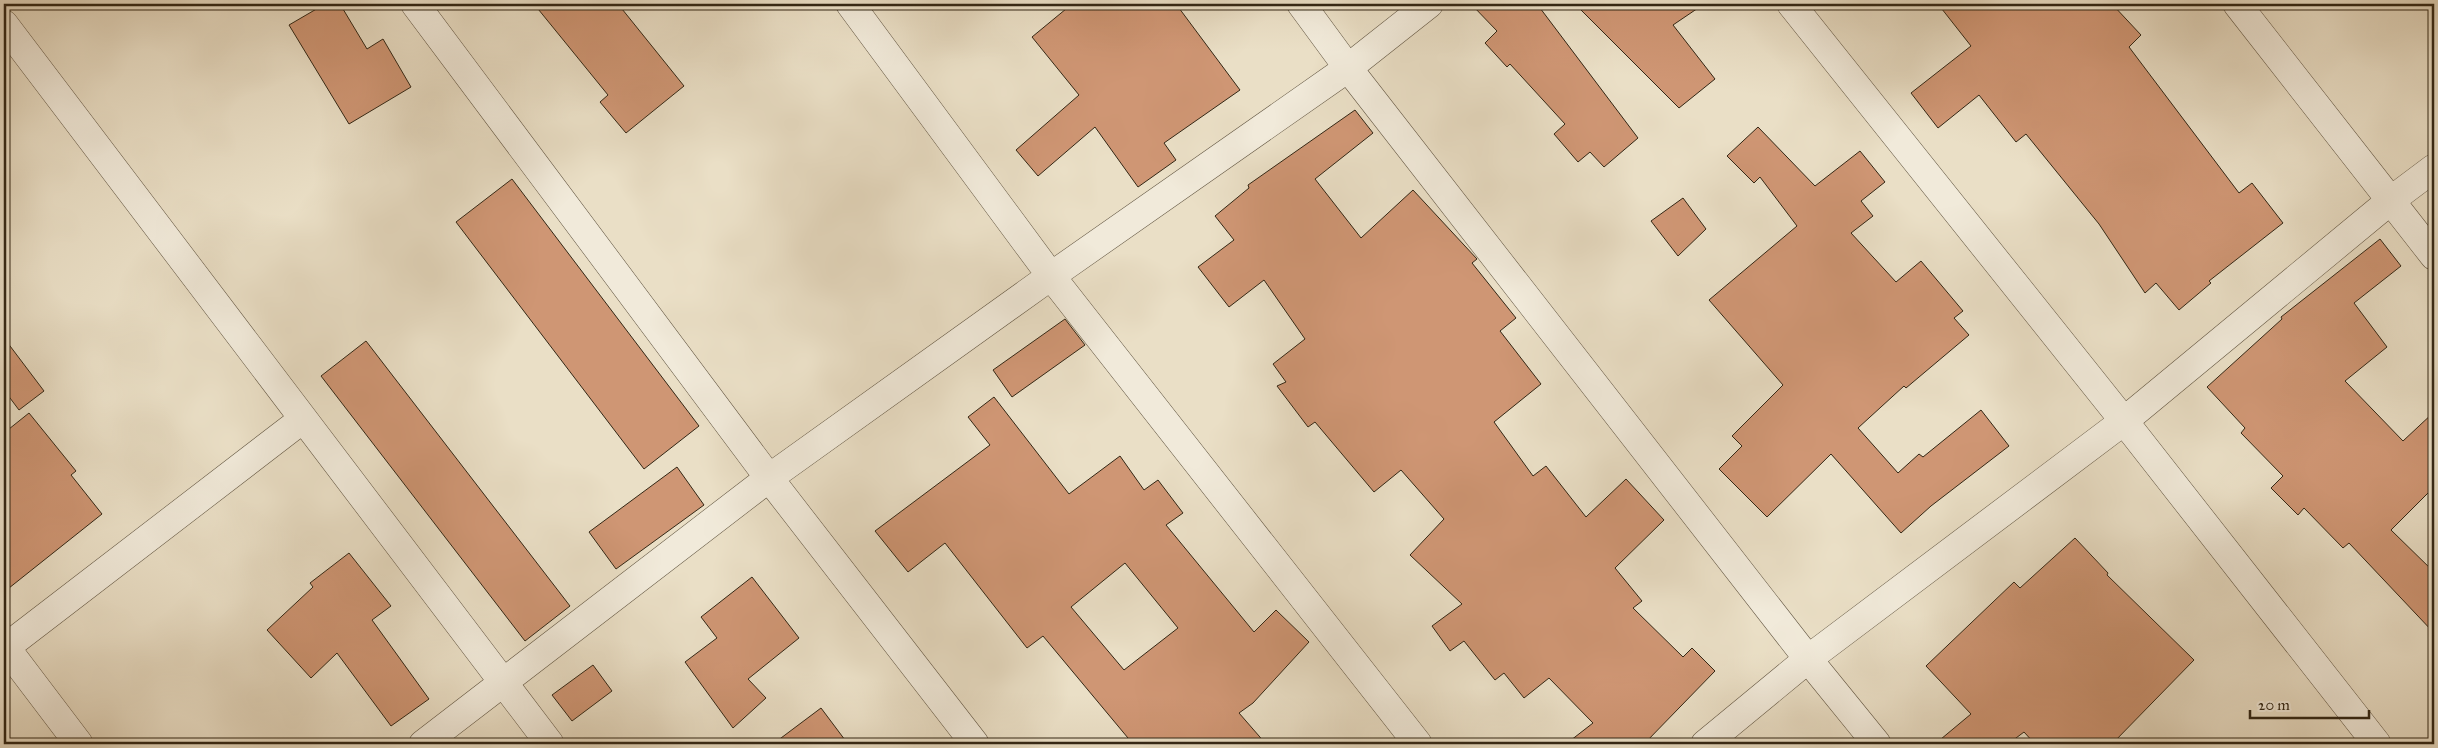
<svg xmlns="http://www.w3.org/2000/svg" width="2438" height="748" viewBox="0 0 2438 748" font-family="'IM FELL Great Primer',serif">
	<rect width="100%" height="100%" fill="#eadfc6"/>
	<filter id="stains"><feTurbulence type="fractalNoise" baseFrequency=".004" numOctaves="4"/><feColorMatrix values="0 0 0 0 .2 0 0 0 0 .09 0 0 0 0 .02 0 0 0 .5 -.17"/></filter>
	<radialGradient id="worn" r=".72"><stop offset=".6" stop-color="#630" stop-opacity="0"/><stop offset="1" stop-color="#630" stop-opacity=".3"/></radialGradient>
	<path fill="#cf9674" stroke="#332715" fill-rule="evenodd" d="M 325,4 L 340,4 L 367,49 L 383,39 L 411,87 L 349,124 L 289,25 Z
		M 534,4 L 618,4 L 684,86 L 626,133 L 600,102 L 608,95 Z
		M 1072,4 L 1176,4 L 1240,90 L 1164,143 L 1176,160 L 1138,187 L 1095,127 L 1038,176 L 1016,150 L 1079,95 L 1032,37 Z
		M 1471,4 L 1537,4 L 1638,138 L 1604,167 L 1590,152 L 1578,162 L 1554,134 L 1565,124 L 1510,64 L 1507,67 L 1485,43 L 1497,31 Z
		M 1575,4 L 1704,4 L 1673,25 L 1715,79 L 1679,108 Z
		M 1938,4 L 2112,4 L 2141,35 L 2129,47 L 2239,193 L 2252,183 L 2283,223 L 2209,281 L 2211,283 L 2179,310 L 2156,283 L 2145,293 L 2099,224 L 2026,134 L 2016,142 L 1979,95 L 1938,128 L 1911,93 L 1971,46 Z
		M 1355,110 L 1373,133 L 1315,179 L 1361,238 L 1413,190 L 1477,259 L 1472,263 L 1516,318 L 1500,331 L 1541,384 L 1494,422 L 1533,476 L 1546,466 L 1586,517 L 1626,479 L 1664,520 L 1615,568 L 1642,601 L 1633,608 L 1683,657 L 1692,648 L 1715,671 L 1644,744 L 1566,744 L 1593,723 L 1549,678 L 1524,698 L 1504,673 L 1495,680 L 1464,641 L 1450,651 L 1432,626 L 1462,604 L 1410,555 L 1444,519 L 1401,470 L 1374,492 L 1315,422 L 1308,427 L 1277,386 L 1286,382 L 1273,364 L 1305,339 L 1264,280 L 1229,307 L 1198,267 L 1234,240 L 1215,216 L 1249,188 L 1248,185 Z
		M 1758,127 L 1815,186 L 1860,151 L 1885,182 L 1861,201 L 1873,216 L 1851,233 L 1896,282 L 1921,261 L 1963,311 L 1954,318 L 1969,335 L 1906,388 L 1904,386 L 1858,428 L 1898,473 L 1919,454 L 1923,457 L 1981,410 L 2009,446 L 1931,506 L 1901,533 L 1831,454 L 1767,517 L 1719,469 L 1742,446 L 1732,436 L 1783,385 L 1709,300 L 1797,226 L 1760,177 L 1754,183 L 1727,156 Z
		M 512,179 L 699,426 L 644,469 L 456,222 Z
		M 1683,198 L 1706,229 L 1678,256 L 1651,221 Z
		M 2380,239 L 2401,266 L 2354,303 L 2387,347 L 2345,381 L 2403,441 L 2434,412 L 2434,487 L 2391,530 L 2434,572 L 2434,633 L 2349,543 L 2343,548 L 2304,508 L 2298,515 L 2271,488 L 2283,476 L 2241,433 L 2245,428 L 2207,387 L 2282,319 L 2281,317 Z
		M 1065,319 L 1085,345 L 1012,397 L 993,370 Z
		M 4,338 L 44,391 L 19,410 L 4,390 Z
		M 366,341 L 570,606 L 525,641 L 321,376 Z
		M 994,397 L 1069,494 L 1120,456 L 1144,490 L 1158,480 L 1183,513 L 1166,525 L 1254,632 L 1276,610 L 1309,642 L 1253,703 L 1239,713 L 1266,744 L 1133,744 L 1043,636 L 1027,648 L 945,543 L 908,572 L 875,531 L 990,445 L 968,417 ZM 1125,563 L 1178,628 L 1124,670 L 1071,607 Z
		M 29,413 L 76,471 L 71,475 L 102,514 L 4,592 L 4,433 Z
		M 677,467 L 704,505 L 616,569 L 589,532 Z
		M 2075,538 L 2108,573 L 2107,575 L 2194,660 L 2112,744 L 2035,744 L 2024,732 L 2008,744 L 1935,744 L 1971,714 L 1926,666 L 2014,582 L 2020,588 Z
		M 349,553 L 391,606 L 372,620 L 429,699 L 391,726 L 337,653 L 311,678 L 267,630 L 313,587 L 310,583 Z
		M 752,577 L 799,638 L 748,679 L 766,698 L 733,728 L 685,662 L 717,638 L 701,617 Z
		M 593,665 L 612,691 L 572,721 L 552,695 Z
		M 821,708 L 848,744 L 773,744 Z"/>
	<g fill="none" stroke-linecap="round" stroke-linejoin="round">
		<g stroke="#615541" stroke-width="29">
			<path id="minor" d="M 415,4 L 769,478 L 975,744
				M 850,4 L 1051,276 L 1418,744
				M 1301,4 L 1348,68 L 1808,659 L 1877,744
				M 1791,4 L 2124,421 L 2377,744
				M 2237,4 L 2434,256
				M 4,24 L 550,744
				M 4,645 L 79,744
				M 5,648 L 303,419
				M 423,744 L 769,478 L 1051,276 L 1348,68 L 1429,4
				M 1705,744 L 1808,659 L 2124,421 L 2390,201 L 2434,168"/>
		</g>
		<use href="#minor" stroke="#f1eada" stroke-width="28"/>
	</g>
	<rect width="2438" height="748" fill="none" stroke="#eadfc6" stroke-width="20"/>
	<rect x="5" y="5" width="2428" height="738" fill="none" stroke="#332715" stroke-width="2.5"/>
	<rect x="10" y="10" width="2418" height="728" fill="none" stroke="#332715"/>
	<path d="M2250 710v8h119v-8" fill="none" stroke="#332715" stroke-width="2.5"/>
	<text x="2258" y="710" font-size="15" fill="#332715" stroke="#f1eada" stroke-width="4" paint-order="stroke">20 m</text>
	<rect width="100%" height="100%" filter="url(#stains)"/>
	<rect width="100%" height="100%" fill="url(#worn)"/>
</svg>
